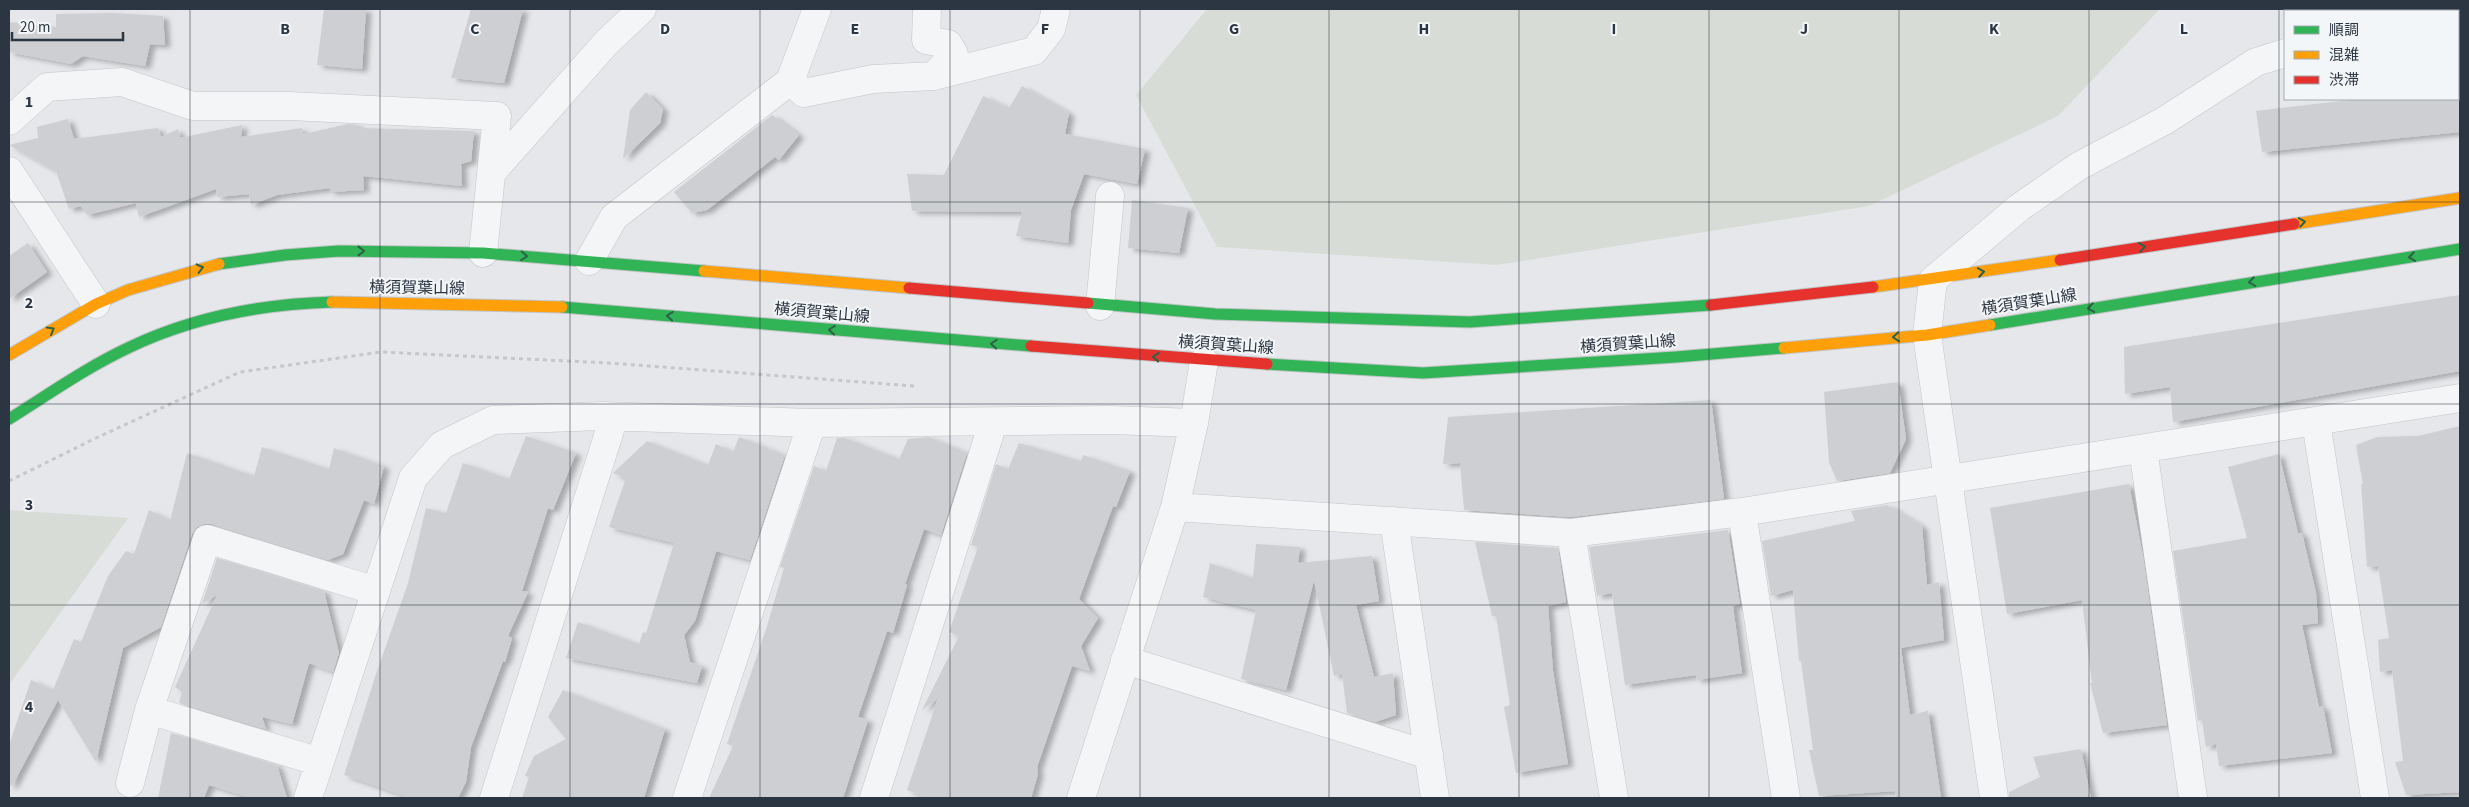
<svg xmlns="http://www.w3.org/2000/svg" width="2469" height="807" viewBox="0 0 2469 807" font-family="'Source Sans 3','Noto Sans JP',sans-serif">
	<defs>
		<filter id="shadow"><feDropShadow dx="5.5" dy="3" stdDeviation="2.5" flood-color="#0004"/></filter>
	</defs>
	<rect width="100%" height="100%" fill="#e5e7ea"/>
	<path fill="#d7ddd6" d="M 1207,9 L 2160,9 L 2058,116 L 1869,206 L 1497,265 L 1217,247 L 1136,95 Z
		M 9,510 L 128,518 L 9,685 Z"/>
	<path fill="#cdcfd2" filter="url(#shadow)" d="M 324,9 L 366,9 L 362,69 L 317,65 Z
		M 471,9 L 523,9 L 504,83 L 451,78 Z
		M 113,13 L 163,16 L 165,45 L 150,44 L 145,66 L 83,56 L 71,64 L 9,52 L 9,22 L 56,27 L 56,14 Z
		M 1022,86 L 1069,113 L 1065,134 L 1145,149 L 1137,184 L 1084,174 L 1071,210 L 1068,243 L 1016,236 L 1022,212 L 912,211 L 907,174 L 944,175 L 983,96 L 1009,108 Z
		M 646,92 L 663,109 L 660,123 L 623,159 L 630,110 Z
		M 2358,99 L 2460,99 L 2460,132 L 2262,152 L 2256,111 Z
		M 772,115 L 799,135 L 779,160 L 775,157 L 707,210 L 692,213 L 674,192 Z
		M 68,119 L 74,139 L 158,128 L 161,137 L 178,129 L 180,138 L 242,125 L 241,137 L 302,128 L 303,134 L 348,124 L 358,125 L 358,128 L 474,131 L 471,161 L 461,164 L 462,186 L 363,176 L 364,190 L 330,192 L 330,188 L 277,195 L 251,205 L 249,194 L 217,197 L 216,189 L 139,217 L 136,203 L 87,215 L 81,206 L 69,209 L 56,171 L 9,145 L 38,138 L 37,127 Z
		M 1132,200 L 1188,208 L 1179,253 L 1128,248 Z
		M 28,243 L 47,272 L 9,299 L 9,256 Z
		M 2460,295 L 2460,371 L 2173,422 L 2170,387 L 2125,394 L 2124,347 Z
		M 1898,382 L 1906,439 L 1890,473 L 1837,481 L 1829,462 L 1824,392 Z
		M 1711,400 L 1724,499 L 1571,517 L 1464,510 L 1460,463 L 1443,464 L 1448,417 Z
		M 2460,426 L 2460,792 L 2406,795 L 2395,762 L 2403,761 L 2392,670 L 2380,672 L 2378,640 L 2389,638 L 2378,566 L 2367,567 L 2361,484 L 2363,484 L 2356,445 L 2377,437 L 2418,436 Z
		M 526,436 L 576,453 L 553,510 L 548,508 L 522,591 L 528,592 L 508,636 L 512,638 L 505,662 L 503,661 L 471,747 L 466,782 L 458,798 L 411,798 L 344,775 L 375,677 L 408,583 L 426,508 L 446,513 L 463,463 L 509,479 Z
		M 739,437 L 785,455 L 750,560 L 716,551 L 695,621 L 684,635 L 690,662 L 702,666 L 697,683 L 566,658 L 578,622 L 639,644 L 643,632 L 646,633 L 674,543 L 609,527 L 626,478 L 613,473 L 647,441 L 708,465 L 716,444 L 733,452 Z
		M 929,437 L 967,453 L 941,535 L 924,529 L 905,584 L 907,585 L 893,633 L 887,631 L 858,717 L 868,720 L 843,798 L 709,798 L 733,746 L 727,744 L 767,626 L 784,568 L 780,567 L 814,466 L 826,471 L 837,438 L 845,438 L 899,459 L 908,439 Z
		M 1019,443 L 1081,461 L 1083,455 L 1130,471 L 1116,507 L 1113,506 L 1079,599 L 1098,618 L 1081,646 L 1090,671 L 1072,666 L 1037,767 L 1038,774 L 1031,798 L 928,798 L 907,790 L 938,698 L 922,710 L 959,636 L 949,632 L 978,547 L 971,545 L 996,464 L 1008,469 Z
		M 262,447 L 329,469 L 334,448 L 384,466 L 374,504 L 364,500 L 343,554 L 328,560 L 212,524 L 204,524 L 197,527 L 192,534 L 161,627 L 123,648 L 96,762 L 58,700 L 12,786 L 9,785 L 9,745 L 31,680 L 53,690 L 74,639 L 81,642 L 108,576 L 126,551 L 134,554 L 149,510 L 170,521 L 187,453 L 254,476 Z
		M 2279,454 L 2298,533 L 2302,533 L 2316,593 L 2318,623 L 2302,625 L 2319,707 L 2323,706 L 2332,753 L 2219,766 L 2216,744 L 2206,747 L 2202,720 L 2198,721 L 2173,551 L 2247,538 L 2228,467 Z
		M 2129,484 L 2143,556 L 2167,725 L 2103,733 L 2090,683 L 2092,683 L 2082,600 L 2007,614 L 1990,508 Z
		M 1887,505 L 1922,526 L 1927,585 L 1939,582 L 1944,640 L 1901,648 L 1910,715 L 1928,711 L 1941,798 L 1896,798 L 1895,791 L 1819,796 L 1809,750 L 1813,750 L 1801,661 L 1799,661 L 1793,590 L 1771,596 L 1762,541 L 1855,521 L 1851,511 Z
		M 1728,530 L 1740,604 L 1733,606 L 1742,673 L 1697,680 L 1696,675 L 1625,685 L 1612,593 L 1597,596 L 1589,547 Z
		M 1475,542 L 1558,548 L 1566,602 L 1548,606 L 1553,671 L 1568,764 L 1516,773 L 1504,707 L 1510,705 L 1496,616 L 1492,616 Z
		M 1256,544 L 1300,547 L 1298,563 L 1372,556 L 1379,601 L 1356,605 L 1374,677 L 1393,673 L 1396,715 L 1375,722 L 1347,713 L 1342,674 L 1334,676 L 1314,580 L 1286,690 L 1241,679 L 1256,610 L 1203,597 L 1210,563 L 1253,578 Z
		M 217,558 L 324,591 L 339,653 L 333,672 L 309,663 L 292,724 L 262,717 L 266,729 L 179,703 L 182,692 L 175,687 L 217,595 L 202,604 Z
		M 563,690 L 665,729 L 644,798 L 522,798 L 529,777 L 525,776 L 534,756 L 566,739 L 548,717 Z
		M 171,733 L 277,765 L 287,798 L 252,798 L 209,785 L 204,798 L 158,798 Z
		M 2081,749 L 2091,798 L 2009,798 L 2009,792 L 2040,777 L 2033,757 Z"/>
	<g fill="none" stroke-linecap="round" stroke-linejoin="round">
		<g stroke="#c3c5c8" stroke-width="29">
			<path id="street" d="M 927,9 L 926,40 L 948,44 L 954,54 L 934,76
				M 2307,9 L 2307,11
				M 2458,20 L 2460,20
				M 790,81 L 817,9
				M 9,121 L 47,87 L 122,82 L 193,106 L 289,106 L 497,116 L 483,253
				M 9,171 L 96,304
				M 492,172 L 607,42 L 642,9
				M 589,261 L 614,217 L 790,81 L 804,93 L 873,79 L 934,76 L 1034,51 L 1051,29 L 1056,9
				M 1100,306 L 1110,196
				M 2316,422 L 2375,798
				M 2143,449 L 2193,798
				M 1175,507 L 1571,533 L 1742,512 L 2460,398
				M 1742,512 L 1786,798
				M 1394,521 L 1435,798
				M 1571,533 L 1614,798
				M 1125,660 L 1429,755
				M 320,762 L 149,710 L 207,539 L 376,591
				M 130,783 L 149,710
				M 308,798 L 413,478 L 442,445 L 493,420 L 602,416 L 812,423 L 1111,420 L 1194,423
				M 494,798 L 614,417
				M 687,798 L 812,423
				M 874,798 L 993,423
				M 1081,798 L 1175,507 L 1194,423 L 1204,361
				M 1994,798 L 1927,335 L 1933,280 L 2020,207 L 2079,166 L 2164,121 L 2256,62 L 2285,53"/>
		</g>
		<g stroke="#c1c4c7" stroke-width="13">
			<path id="fast" d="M 219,264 L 285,255 L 339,251 L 483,253 L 704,271
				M 1088,303 L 1215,314 L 1470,322 L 1711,305
				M 562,307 L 1031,346
				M 1990,325 L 2460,249
				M 1267,364 L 1423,373 L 1676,357 L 1784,348
				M 9,419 C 49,394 87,367 130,347 C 193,317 262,304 332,302"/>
		</g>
		<g stroke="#c1c4c7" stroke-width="13">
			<path id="slow" d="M 2294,224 L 2460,198
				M 704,271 L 909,288
				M 1873,287 L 2060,260
				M 332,302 L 562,307
				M 1784,348 L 1927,335 L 1990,325
				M 9,355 L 96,304 L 128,290 L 219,264"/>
		</g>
		<g stroke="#c1c4c7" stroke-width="13">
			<path id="jam" d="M 2060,260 L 2294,224
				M 909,288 L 1088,303
				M 1711,305 L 1873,287
				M 1031,346 L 1267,364"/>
		</g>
		<path stroke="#c5c8c9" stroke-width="3" stroke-dasharray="4 4" stroke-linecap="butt" d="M 9,481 L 96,438 L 240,372 L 381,352 L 609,363 L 914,386"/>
		<use href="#street" stroke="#f4f5f6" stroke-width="28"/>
		<use href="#fast" stroke="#30b455" stroke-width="11"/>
		<use href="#slow" stroke="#ff9f0a" stroke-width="11"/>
		<use href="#jam" stroke="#e5322d" stroke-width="11"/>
	</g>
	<defs><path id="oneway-chevron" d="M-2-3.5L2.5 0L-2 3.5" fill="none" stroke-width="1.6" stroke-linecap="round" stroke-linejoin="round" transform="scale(1.25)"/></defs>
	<g stroke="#2d6249">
		<use href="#oneway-chevron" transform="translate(2302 222) rotate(-9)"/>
		<use href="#oneway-chevron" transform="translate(2142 247) rotate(-9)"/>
		<use href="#oneway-chevron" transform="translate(361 251)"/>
		<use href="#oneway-chevron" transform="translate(524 256) rotate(4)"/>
		<use href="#oneway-chevron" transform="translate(2412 257) rotate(171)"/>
		<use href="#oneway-chevron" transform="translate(200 268) rotate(-14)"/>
		<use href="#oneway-chevron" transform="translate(1981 272) rotate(-9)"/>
		<use href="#oneway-chevron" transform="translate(2252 282) rotate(171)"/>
		<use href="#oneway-chevron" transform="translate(2091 308) rotate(171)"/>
		<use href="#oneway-chevron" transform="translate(670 316) rotate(-175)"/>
		<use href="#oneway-chevron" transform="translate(51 330) rotate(-30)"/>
		<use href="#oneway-chevron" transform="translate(832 330) rotate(-175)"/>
		<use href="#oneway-chevron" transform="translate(1896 337) rotate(175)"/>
		<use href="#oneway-chevron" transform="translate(994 344) rotate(-175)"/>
		<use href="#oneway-chevron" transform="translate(1156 357) rotate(-175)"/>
	</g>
	<path fill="none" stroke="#2c3642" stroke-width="1" stroke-opacity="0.55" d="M 190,9 L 190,798M 380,9 L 380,798M 570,9 L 570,798M 760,9 L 760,798M 950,9 L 950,798M 1140,9 L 1140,798M 1329,9 L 1329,798M 1519,9 L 1519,798M 1709,9 L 1709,798M 1899,9 L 1899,798M 2089,9 L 2089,798M 2279,9 L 2279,798M 9,202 L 2460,202M 9,404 L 2460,404M 9,605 L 2460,605"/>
	<g text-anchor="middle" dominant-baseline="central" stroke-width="4" stroke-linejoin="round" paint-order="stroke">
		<g font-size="16" fill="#2c3642" stroke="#f3f6f8">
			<text transform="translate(417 288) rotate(1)">横須賀葉山線</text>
			<text transform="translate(2029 302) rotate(-9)">横須賀葉山線</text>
			<text transform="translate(822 313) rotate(5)">横須賀葉山線</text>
			<text transform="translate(1628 344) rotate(-4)">横須賀葉山線</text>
			<text transform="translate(1226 345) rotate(4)">横須賀葉山線</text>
		</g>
	</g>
	<g font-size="16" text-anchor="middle" font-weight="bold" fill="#2c3642" stroke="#f3f6f8" stroke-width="4" stroke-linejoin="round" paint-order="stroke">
		<text x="285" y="34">B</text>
		<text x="475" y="34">C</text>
		<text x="665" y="34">D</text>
		<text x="855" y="34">E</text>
		<text x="1045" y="34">F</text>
		<text x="1234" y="34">G</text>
		<text x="1424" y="34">H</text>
		<text x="1614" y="34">I</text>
		<text x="1804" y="34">J</text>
		<text x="1994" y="34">K</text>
		<text x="2184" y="34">L</text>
		<text x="29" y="107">1</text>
		<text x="29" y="308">2</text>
		<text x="29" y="510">3</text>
		<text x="29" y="712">4</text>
	</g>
	<rect width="2469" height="807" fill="none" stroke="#2c3642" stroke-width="20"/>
	<rect x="2284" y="10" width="175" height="90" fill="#f3f6f8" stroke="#a3a9af"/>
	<rect x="2294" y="26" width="25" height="8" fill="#30b455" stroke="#a3a9af"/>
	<text x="2329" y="35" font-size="15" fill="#2c3642">順調</text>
	<rect x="2294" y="51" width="25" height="8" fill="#ff9f0a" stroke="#a3a9af"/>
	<text x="2329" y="60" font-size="15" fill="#2c3642">混雑</text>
	<rect x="2294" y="76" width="25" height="8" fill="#e5322d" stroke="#a3a9af"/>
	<text x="2329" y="85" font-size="15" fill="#2c3642">渋滞</text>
	<path d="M12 32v8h111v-8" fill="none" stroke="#2c3642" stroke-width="2.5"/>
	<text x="20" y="32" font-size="15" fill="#2c3642" stroke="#f3f6f8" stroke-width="4" paint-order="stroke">20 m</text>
</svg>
